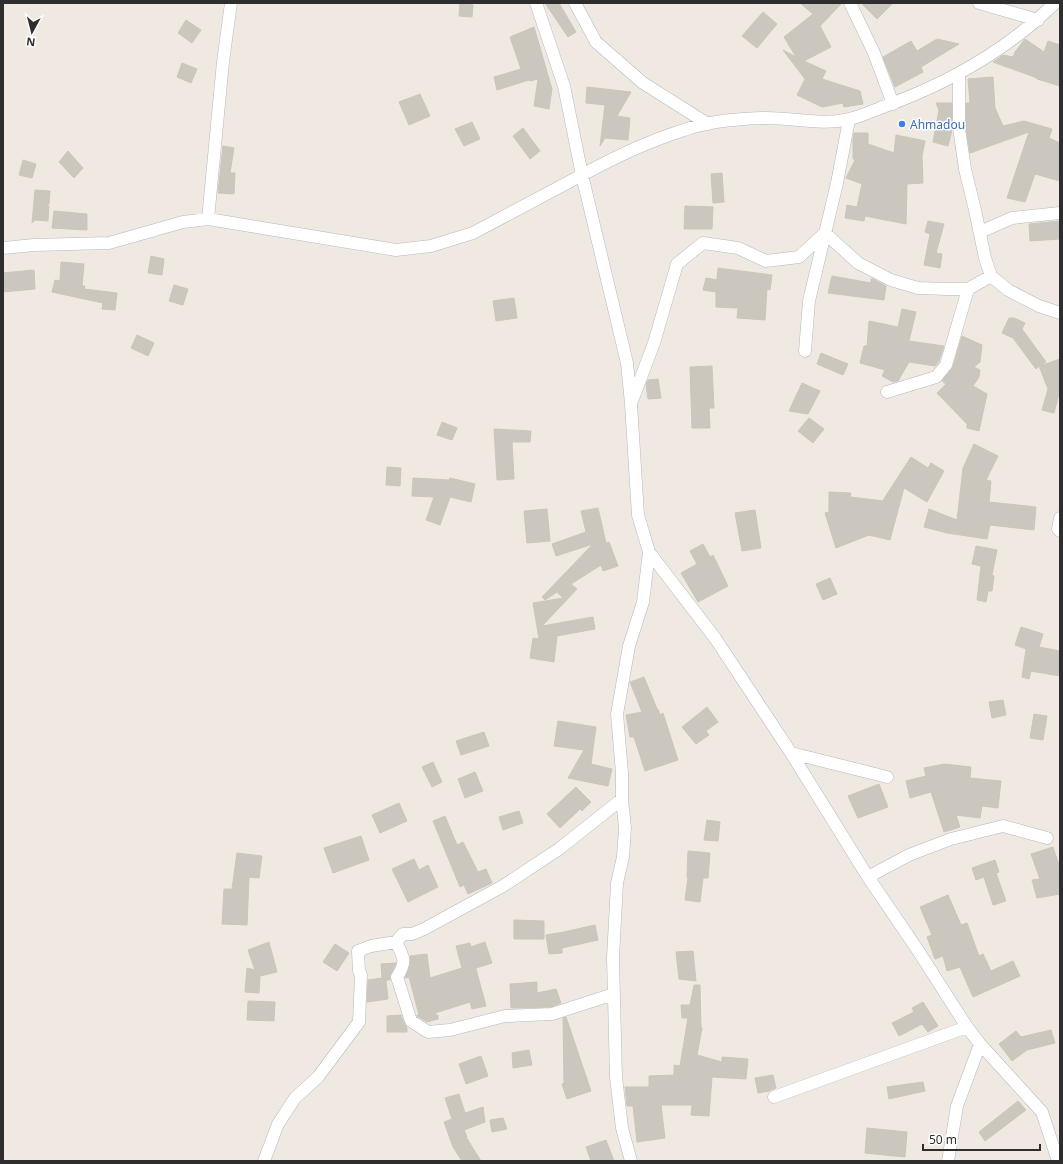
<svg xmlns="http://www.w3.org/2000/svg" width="1063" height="1164" viewBox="0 0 1063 1164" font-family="'Noto Sans',sans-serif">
	<rect width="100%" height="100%" fill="#efe9e1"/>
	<path fill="#cbc7bf" stroke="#cbc5ba" d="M 460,3 L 473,5 L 472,17 L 459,16 Z
		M 545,3 L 559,3 L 576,32 L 568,37 Z
		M 800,3 L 842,3 L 820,26 L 831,47 L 804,61 L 826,71 L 822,79 L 860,91 L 863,104 L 844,107 L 843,103 L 822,107 L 797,95 L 805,79 L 783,50 L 796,57 L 784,37 L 813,14 Z
		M 861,3 L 893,3 L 877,19 Z
		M 763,12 L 777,24 L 757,48 L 742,36 Z
		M 186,20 L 201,30 L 192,43 L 178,33 Z
		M 534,27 L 552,89 L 549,109 L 534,106 L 538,79 L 530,81 L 529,80 L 497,90 L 494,77 L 521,69 L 510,37 Z
		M 937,39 L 959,44 L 921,67 L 923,72 L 895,87 L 883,57 L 911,41 L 917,51 Z
		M 1025,39 L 1044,52 L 1048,41 L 1060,45 L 1060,86 L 1037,79 L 1037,78 L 993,62 L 1003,55 L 1013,57 L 1015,52 Z
		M 182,63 L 197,69 L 191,83 L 177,77 Z
		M 993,77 L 995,108 L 1003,126 L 1024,121 L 1052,129 L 1049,138 L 1060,143 L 1060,181 L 1035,174 L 1025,202 L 1007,198 L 1029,132 L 970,153 L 966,127 L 966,103 L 970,103 L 968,79 Z
		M 587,87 L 631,92 L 617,116 L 630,118 L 628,140 L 605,138 L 600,146 L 605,105 L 586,103 Z
		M 420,94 L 430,116 L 409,125 L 399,102 Z
		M 936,103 L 952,103 L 952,130 L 948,146 L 933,142 L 939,110 Z
		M 472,122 L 480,139 L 464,146 L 455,129 Z
		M 523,128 L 540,151 L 530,159 L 513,136 Z
		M 854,133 L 868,133 L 868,144 L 894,153 L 896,135 L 925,141 L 922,156 L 923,183 L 907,184 L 906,224 L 865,216 L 864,221 L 845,218 L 847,205 L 857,207 L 862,184 L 846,178 L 855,160 L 853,159 L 853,140 Z
		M 223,146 L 234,148 L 230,173 L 235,173 L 234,194 L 218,193 Z
		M 68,151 L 83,168 L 74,178 L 59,162 Z
		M 23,160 L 36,164 L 32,178 L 19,175 Z
		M 722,173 L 724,202 L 713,203 L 711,174 Z
		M 35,190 L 50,191 L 49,204 L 47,206 L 49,206 L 48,221 L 35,220 L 32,223 Z
		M 685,206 L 713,207 L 712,229 L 684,229 Z
		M 54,211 L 87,214 L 87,230 L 52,228 Z
		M 928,221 L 944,224 L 936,253 L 942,254 L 940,268 L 924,265 L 930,234 L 925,232 Z
		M 1060,221 L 1060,239 L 1030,241 L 1029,224 Z
		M 151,256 L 164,259 L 162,275 L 148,273 Z
		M 61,262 L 84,264 L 82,286 L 85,286 L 84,289 L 117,293 L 115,310 L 102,309 L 103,303 L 52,292 L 55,280 L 60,281 Z
		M 718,268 L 772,275 L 770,290 L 767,289 L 765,320 L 737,318 L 738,308 L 716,307 L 716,292 L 703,290 L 706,278 L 717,280 Z
		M 34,270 L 35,289 L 3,292 L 3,273 Z
		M 832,276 L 871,283 L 871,279 L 873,279 L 886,286 L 884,300 L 828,293 Z
		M 174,285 L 188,289 L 183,305 L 169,301 Z
		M 514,298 L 517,318 L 496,321 L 493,301 Z
		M 902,309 L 916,312 L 909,341 L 944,346 L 939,361 L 935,366 L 909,362 L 898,381 L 893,382 L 882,376 L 885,370 L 860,363 L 864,346 L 867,346 L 869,321 L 898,327 Z
		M 1009,318 L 1014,318 L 1025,323 L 1022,329 L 1046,362 L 1040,366 L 1060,359 L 1060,390 L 1054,413 L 1042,410 L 1048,389 L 1039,366 L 1036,369 L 1013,338 L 1002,333 Z
		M 137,335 L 154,343 L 148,356 L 131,348 Z
		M 962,336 L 982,345 L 980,362 L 974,367 L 980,370 L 979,377 L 973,386 L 987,394 L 979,431 L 967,428 L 967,424 L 937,393 L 946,384 L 942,381 L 953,367 Z
		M 821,353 L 848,364 L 843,375 L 817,364 Z
		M 712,366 L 714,408 L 709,408 L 710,428 L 692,428 L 690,367 Z
		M 658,379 L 661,398 L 648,399 L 646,384 L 648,380 Z
		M 802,383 L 820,391 L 808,414 L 789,411 Z
		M 809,418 L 824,429 L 813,443 L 798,431 Z
		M 442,422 L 457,428 L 452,440 L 437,435 Z
		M 494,429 L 531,431 L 530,442 L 512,442 L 514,479 L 497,480 Z
		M 974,444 L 998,456 L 986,480 L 991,481 L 989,502 L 1036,507 L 1034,530 L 990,525 L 987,539 L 947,533 L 924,527 L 929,509 L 957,520 L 963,468 Z
		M 911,457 L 928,468 L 931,463 L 944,471 L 927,502 L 904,488 L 890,540 L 869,535 L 836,548 L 825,513 L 829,512 L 829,492 L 851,493 L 850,497 L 883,501 L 885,497 Z
		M 387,467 L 401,468 L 400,486 L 386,485 Z
		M 413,478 L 449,480 L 450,478 L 475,484 L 471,502 L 450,497 L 440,525 L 426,520 L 434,497 L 412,496 Z
		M 598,508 L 606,543 L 609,542 L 618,566 L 603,571 L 601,565 L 571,584 L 577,589 L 542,626 L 593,617 L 595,629 L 557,636 L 554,662 L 530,658 L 533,638 L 539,639 L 533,603 L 563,598 L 557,592 L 545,600 L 542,597 L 593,544 L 556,556 L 552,544 L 586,532 L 581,511 Z
		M 547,509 L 550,541 L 527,543 L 524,511 Z
		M 755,510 L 761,548 L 742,551 L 735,513 Z
		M 703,544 L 710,557 L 713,555 L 728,586 L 698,602 L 681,573 L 697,564 L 690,551 Z
		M 976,546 L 997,550 L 992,575 L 994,576 L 992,591 L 988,591 L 986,602 L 977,600 L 981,566 L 972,564 Z
		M 830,578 L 837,594 L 823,600 L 816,584 Z
		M 1021,627 L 1043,634 L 1039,647 L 1060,651 L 1060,676 L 1031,671 L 1029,679 L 1022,677 L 1026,649 L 1015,645 Z
		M 644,677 L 657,709 L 658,709 L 660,715 L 663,713 L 678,760 L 645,771 L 634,737 L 630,737 L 626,715 L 642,712 L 630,682 Z
		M 1003,700 L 1006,715 L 992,718 L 989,702 Z
		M 707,707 L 718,722 L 706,731 L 709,735 L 696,744 L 682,727 Z
		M 1034,714 L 1047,716 L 1043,740 L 1030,738 Z
		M 558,721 L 596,727 L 591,764 L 612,769 L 608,786 L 568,778 L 584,750 L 554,746 Z
		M 484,732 L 489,746 L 461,755 L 456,741 Z
		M 433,762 L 442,782 L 432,787 L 422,767 Z
		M 944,764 L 971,767 L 970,778 L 1001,781 L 998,808 L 982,806 L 980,818 L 956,815 L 960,827 L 944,832 L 931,792 L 910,798 L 906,781 L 926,776 L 924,768 Z
		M 475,772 L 483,791 L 465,798 L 458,779 Z
		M 879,784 L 888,807 L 858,818 L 848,796 Z
		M 576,787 L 591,802 L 582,811 L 580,809 L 560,828 L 547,814 Z
		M 399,803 L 407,821 L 380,833 L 372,815 Z
		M 519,811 L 523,823 L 503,830 L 499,817 Z
		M 445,816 L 457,845 L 463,842 L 478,872 L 486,869 L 492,883 L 468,894 L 464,885 L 460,887 L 433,821 Z
		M 707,820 L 720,822 L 718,841 L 704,840 Z
		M 361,836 L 369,860 L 333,873 L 324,848 Z
		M 1053,847 L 1059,865 L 1060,894 L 1037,898 L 1032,880 L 1040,879 L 1031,854 Z
		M 688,851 L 710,853 L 708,878 L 703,878 L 700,902 L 685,900 L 688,877 L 687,877 Z
		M 237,853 L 262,856 L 259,878 L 249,877 L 247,925 L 222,924 L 224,889 L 232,889 Z
		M 414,859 L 419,870 L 428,865 L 438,887 L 408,902 L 392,869 Z
		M 995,860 L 999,872 L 996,873 L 1006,901 L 993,905 L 984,877 L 976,880 L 972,868 Z
		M 948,895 L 961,925 L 967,923 L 979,956 L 983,954 L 991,971 L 1013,961 L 1020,976 L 973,997 L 960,967 L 947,971 L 943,956 L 935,959 L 927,937 L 932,935 L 920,907 Z
		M 514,920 L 544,921 L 544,939 L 514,939 Z
		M 595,925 L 598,940 L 562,948 L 562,953 L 549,954 L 546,935 L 564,932 Z
		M 269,942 L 277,972 L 260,976 L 259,993 L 245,992 L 247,968 L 255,970 L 248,950 Z
		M 485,942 L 492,963 L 476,968 L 476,969 L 486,1006 L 472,1009 L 470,1002 L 435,1013 L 436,1015 L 438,1015 L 438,1019 L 427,1022 L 417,1016 L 417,1015 L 419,1015 L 409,977 L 405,978 L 410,965 L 410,956 L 427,954 L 430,978 L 462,968 L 456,946 L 470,943 L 471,947 Z
		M 335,944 L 349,953 L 337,971 L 323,962 Z
		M 693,951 L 696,981 L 679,979 L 676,952 Z
		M 396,963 L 390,976 L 390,980 L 386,980 L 388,999 L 367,1002 L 368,980 L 382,978 L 381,964 Z
		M 537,982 L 537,993 L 556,989 L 561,1003 L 551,1007 L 511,1008 L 510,984 Z
		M 694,985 L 700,985 L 701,1028 L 702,1028 L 697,1055 L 722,1062 L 722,1057 L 748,1059 L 746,1079 L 712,1077 L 709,1116 L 691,1115 L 692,1105 L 661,1105 L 665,1138 L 637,1142 L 633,1106 L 627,1106 L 625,1087 L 649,1087 L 649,1076 L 674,1075 L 674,1065 L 680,1066 L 688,1018 L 682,1018 L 681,1005 L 690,1005 Z
		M 248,1001 L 275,1002 L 274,1021 L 247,1020 Z
		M 923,1002 L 938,1026 L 928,1032 L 922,1024 L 899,1036 L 892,1023 L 914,1012 L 912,1008 Z
		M 401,1015 L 404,1023 L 407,1028 L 407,1032 L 387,1032 L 387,1016 Z
		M 566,1017 L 591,1091 L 567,1099 L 562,1084 L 564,1083 L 563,1018 Z
		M 1051,1030 L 1055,1043 L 1027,1050 L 1012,1061 L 999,1044 L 1016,1031 L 1021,1037 Z
		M 529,1050 L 532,1065 L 513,1068 L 512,1053 Z
		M 481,1056 L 488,1076 L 466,1084 L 459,1064 Z
		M 773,1075 L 776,1088 L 769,1091 L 758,1093 L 755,1078 Z
		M 923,1082 L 925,1091 L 889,1099 L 887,1087 Z
		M 459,1094 L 465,1113 L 483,1107 L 485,1122 L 464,1130 L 467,1137 L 466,1137 L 481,1161 L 462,1161 L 453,1147 L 444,1122 L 452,1119 L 445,1098 Z
		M 1018,1101 L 1026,1110 L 985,1141 L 979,1132 Z
		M 503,1118 L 507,1129 L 492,1132 L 490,1120 Z
		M 867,1128 L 907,1132 L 905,1157 L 865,1153 Z
		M 606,1140 L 614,1161 L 591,1161 L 586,1147 Z"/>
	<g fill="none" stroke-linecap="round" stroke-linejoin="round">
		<g stroke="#b4b7c1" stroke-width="13">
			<path id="street" d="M 575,3 L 596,42 L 643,83 L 708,124
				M 850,3 L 874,53 L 893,104
				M 979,3 L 1038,20
				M 959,74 L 959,128 L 965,169 L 975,210 L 985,258 L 991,276 L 1008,290 L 1039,306 L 1060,313
				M 208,219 L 223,62 L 231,3
				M 980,232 L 1012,218 L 1060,213
				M 825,233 L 858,263 L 891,280 L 918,288 L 948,289 L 968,289 L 991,276
				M 3,248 L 34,245 L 109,243 L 183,222 L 208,219 L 396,250 L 431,246 L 473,233 L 582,175 L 564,86 L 536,3
				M 805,351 L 809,301 L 837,183 L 849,120
				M 887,392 L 936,377 L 946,365 L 968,289
				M 632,401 L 654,343 L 677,264 L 703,243 L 738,248 L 766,261 L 799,257 L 825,233
				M 1060,518 L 1058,529 L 1060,531
				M 649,552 L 715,638 L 791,753 L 868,877 L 917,949 L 967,1027 L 980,1044 L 1042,1112 L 1058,1161
				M 791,753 L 887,777
				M 868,877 L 909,855 L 951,839 L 1003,826 L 1047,838
				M 396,942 C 404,957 407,962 397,977 L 411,1021 L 428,1032 L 450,1030 L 505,1016 L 552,1014 L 614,994
				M 774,1097 L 967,1027
				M 264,1161 L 278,1124 L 295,1098 L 318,1077 L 359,1022 L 361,975 L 359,971 L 358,951 L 371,946 L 396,942 L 403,934 L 412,934 L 424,929 L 503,886 L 559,849 L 622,799
				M 631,1161 L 622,1128 L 616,1077 L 613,958 L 617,883 L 623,857 L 625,828 L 622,799 L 622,773 L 617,714 L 629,646 L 643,602 L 649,552 L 638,515 L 631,404 L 627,363 L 582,175 C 615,157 649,141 684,130 C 709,121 736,119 762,118 C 791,117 820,126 849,119 C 860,117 870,112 880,108 C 945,85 1006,51 1055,3
				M 948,1161 L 957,1106 L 980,1044"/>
		</g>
		<use href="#street" stroke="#fff" stroke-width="12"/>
	</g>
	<circle fill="#3f7fe0" stroke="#fff" stroke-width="1.5" cx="902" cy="124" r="4"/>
	<g text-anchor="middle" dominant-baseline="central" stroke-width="3" stroke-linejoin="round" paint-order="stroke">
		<g font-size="12" fill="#366cbe" stroke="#fff" text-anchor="start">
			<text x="910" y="124">Ahmadou</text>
		</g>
	</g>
	<rect width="1063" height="1164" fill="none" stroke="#2e2e2e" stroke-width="8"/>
	<g transform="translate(32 32) rotate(187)" stroke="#ffffff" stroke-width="3" paint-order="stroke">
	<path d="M0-3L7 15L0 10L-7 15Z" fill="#2e2e2e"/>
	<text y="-6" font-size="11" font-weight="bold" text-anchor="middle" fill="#2e2e2e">N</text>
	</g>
	<path d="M923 1144v6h117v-6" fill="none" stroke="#2e2e2e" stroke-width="2"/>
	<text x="929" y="1144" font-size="12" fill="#2e2e2e" stroke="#ffffff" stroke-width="3" paint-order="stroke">50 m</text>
</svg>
